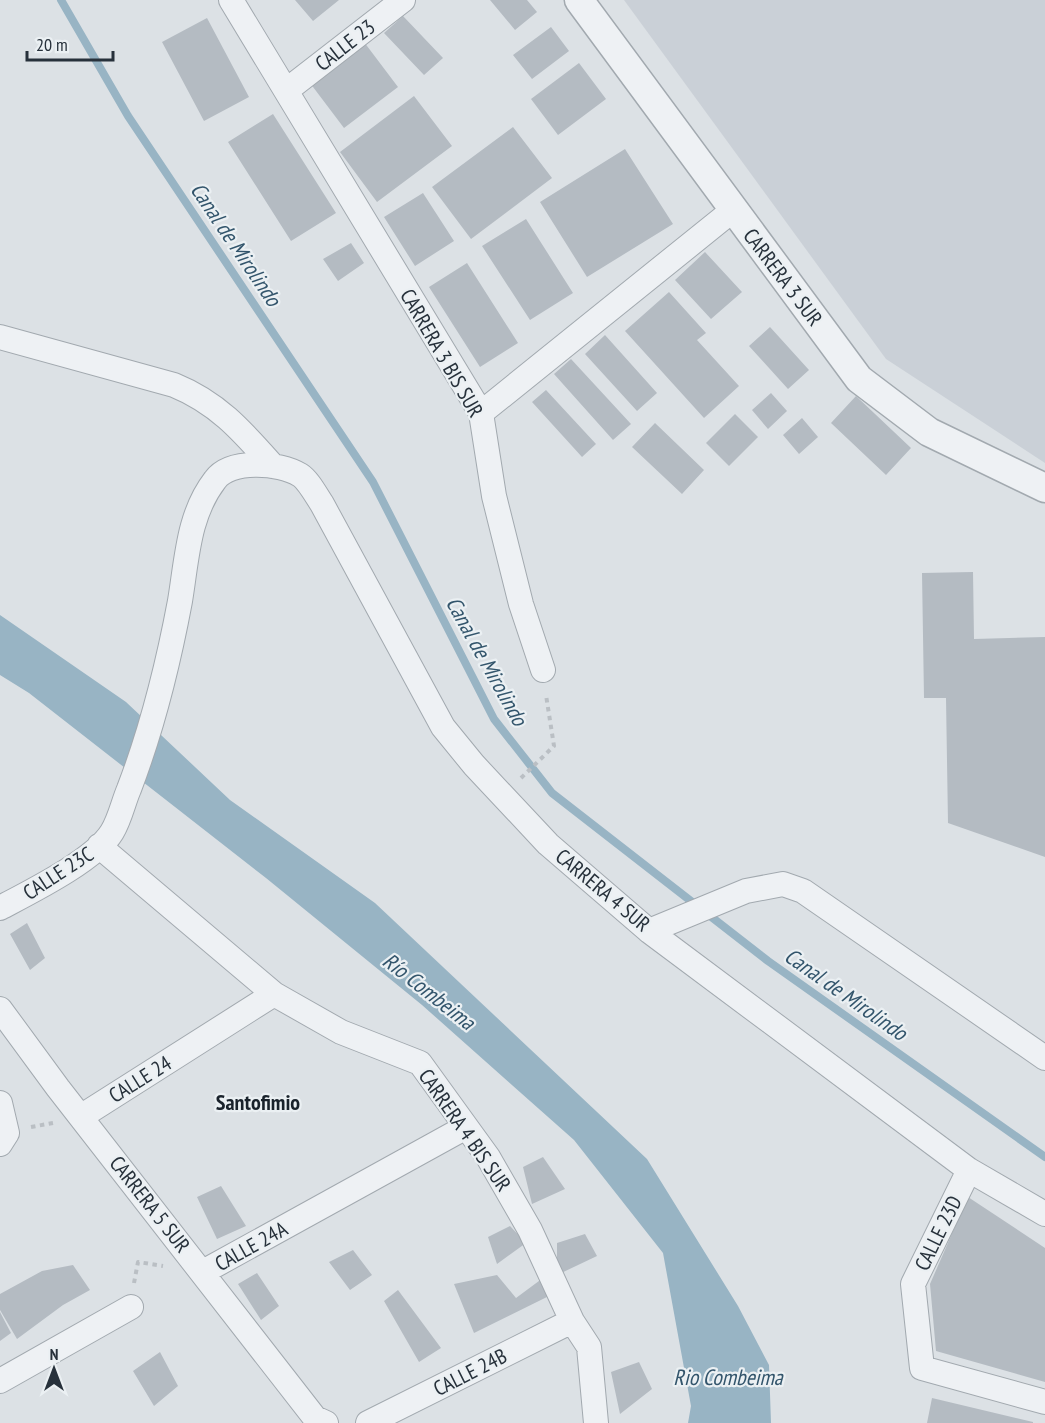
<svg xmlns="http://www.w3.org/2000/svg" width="1045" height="1423" viewBox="0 0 1045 1423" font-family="'PT Sans Narrow',sans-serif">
	<rect width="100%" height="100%" fill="#dce1e5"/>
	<path fill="#cad0d7" d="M 624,0 L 1045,0 L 1045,463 L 886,359 Z"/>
	<path fill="#98b4c4" d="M 0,615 L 126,702 L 230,800 L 375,903 L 647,1159 L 738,1306 L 769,1365 L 771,1423 L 688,1423 L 691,1406 L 663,1253 L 574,1140 L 422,1005 L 266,878 L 29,693 L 0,675 Z"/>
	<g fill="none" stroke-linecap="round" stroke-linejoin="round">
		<path stroke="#98b4c4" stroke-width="8" d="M 61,0 L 128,116 L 373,482 L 494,719 L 552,793 L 768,961 L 1045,1157"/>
	</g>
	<path fill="#b4bbc2" d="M 295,0 L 339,0 L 313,21 Z
		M 490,0 L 527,0 L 537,12 L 515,30 Z
		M 403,16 L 443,58 L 424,75 L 384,33 Z
		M 207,18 L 249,97 L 204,121 L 162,42 Z
		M 551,27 L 569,51 L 532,79 L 513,55 Z
		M 364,42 L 398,87 L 344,128 L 310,83 Z
		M 579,63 L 606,99 L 558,135 L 531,99 Z
		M 414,96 L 452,146 L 377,202 L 340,152 Z
		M 273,114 L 336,213 L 291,241 L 228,142 Z
		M 513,127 L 552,178 L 471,239 L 432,187 Z
		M 625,149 L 673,224 L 587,277 L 540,202 Z
		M 423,193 L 454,241 L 415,266 L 384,217 Z
		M 526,219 L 573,293 L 530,320 L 482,246 Z
		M 351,243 L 364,263 L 338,281 L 323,259 Z
		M 705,252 L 742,292 L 711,319 L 675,280 Z
		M 467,263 L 518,343 L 480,367 L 429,287 Z
		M 669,292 L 706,333 L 697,340 L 739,386 L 704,418 L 625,331 Z
		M 770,327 L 809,370 L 788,389 L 749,346 Z
		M 605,335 L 657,393 L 637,411 L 585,354 Z
		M 571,359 L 631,424 L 613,440 L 554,374 Z
		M 546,390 L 596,444 L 582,457 L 532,402 Z
		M 771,393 L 787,411 L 768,429 L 752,410 Z
		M 856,396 L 911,448 L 886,475 L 831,423 Z
		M 735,414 L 758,437 L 729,466 L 706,443 Z
		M 802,418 L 818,437 L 799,454 L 783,435 Z
		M 655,423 L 704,470 L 682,494 L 632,447 Z
		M 973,572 L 974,639 L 1045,637 L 1045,857 L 948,823 L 946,698 L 924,698 L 922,573 Z
		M 27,923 L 45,958 L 30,970 L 10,934 Z
		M 543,1157 L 565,1189 L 532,1204 L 523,1167 Z
		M 221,1186 L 246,1226 L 217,1239 L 197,1197 Z
		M 968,1197 L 1045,1248 L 1045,1382 L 936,1351 L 930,1284 Z
		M 510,1226 L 526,1243 L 497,1264 L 488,1237 Z
		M 585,1234 L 597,1256 L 557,1275 L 557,1243 Z
		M 353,1250 L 372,1275 L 350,1290 L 329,1262 Z
		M 73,1265 L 90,1290 L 63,1305 L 17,1339 L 0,1310 L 0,1294 L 42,1271 Z
		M 257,1273 L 279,1306 L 261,1320 L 238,1284 Z
		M 497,1275 L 516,1298 L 543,1278 L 551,1295 L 474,1333 L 454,1284 Z
		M 398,1290 L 441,1348 L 419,1362 L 384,1301 Z
		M 0,1312 L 11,1333 L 0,1341 Z
		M 160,1352 L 178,1386 L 154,1406 L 133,1371 Z
		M 639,1362 L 652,1389 L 620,1414 L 611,1372 Z
		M 932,1398 L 1033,1422 L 1033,1423 L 927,1423 Z"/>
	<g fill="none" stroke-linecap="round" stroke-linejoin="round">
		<g stroke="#a2a9af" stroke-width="26">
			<path id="minor" d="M 231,0 L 481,413 L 494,496 L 521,604 L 543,670
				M 287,90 L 403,0
				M 0,337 L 174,385 C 218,403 242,431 273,466
				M 481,413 L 733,210
				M 99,846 L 274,994 L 341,1032 L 420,1063 L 488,1157 L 530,1230 L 572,1321 L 589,1347 L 596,1423
				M 0,908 C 30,892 95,860 112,832 C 120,819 123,803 129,789 C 152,729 168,665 180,601 C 187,559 188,515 215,480 C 230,459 279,462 300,475 C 308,480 316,495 322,504 L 443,727 L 474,765 L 548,844 L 649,931 L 969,1170 L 1045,1214
				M 649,931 L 746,891 L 783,884 L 803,891 L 1045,1058
				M 0,1009 L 58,1088 L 315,1418 L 326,1423
				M 0,1103 L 7,1133 L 0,1144
				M 82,1116 L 274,994
				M 969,1170 L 913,1284 L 922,1368 L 1045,1402
				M 203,1272 L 466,1127
				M 0,1381 L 131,1307
				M 368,1423 L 572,1321"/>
		</g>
		<g stroke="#a2a9af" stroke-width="31">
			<path id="tertiary" d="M 579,0 L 859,379 L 929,432 L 1045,488"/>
		</g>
		<path stroke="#babfc4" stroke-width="4" stroke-dasharray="4.5 4.5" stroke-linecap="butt" d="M 521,778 L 554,746 L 546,695
			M 31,1127 L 53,1123
			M 134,1283 L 138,1262 L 163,1266"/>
		<use href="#minor" stroke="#eef1f4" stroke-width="24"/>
		<use href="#tertiary" stroke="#eef1f4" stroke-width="28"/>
	</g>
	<g text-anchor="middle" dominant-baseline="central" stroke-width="4.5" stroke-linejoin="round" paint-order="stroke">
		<g font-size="21" fill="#27313b" stroke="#ebf0f3">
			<text transform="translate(345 45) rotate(-38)">CALLE 23</text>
			<text transform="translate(783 277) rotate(53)">CARRERA 3 SUR</text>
			<text transform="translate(442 353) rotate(60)">CARRERA 3 BIS SUR</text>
			<text transform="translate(58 873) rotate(-33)">CALLE 23C</text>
			<text transform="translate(603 890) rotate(40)">CARRERA 4 SUR</text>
			<text transform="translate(140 1079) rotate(-32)">CALLE 24</text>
			<text transform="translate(465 1130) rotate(55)">CARRERA 4 BIS SUR</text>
			<text transform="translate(150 1204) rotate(52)">CARRERA 5 SUR</text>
			<text transform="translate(938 1233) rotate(-64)">CALLE 23D</text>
			<text transform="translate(251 1246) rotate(-29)">CALLE 24A</text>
			<text transform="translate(470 1372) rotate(-27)">CALLE 24B</text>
		</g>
		<g font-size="22" font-style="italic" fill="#33556c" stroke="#ebf0f3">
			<text transform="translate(236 244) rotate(56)">Canal de Mirolindo</text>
			<text transform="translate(487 661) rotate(61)">Canal de Mirolindo</text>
			<text transform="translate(429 991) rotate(38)">Río Combeima</text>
			<text transform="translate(846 994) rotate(35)">Canal de Mirolindo</text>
			<text x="728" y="1377">Rio Combeima</text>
		</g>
		<g font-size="22" font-weight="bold" fill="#19222b" stroke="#ebf0f3">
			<text x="258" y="1102">Santofimio</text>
		</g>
	</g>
	<g transform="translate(54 1369)" stroke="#ebf0f3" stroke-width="4.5" paint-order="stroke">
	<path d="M0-4.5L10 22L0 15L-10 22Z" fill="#27313b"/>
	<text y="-9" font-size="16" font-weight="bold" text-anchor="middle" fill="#27313b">N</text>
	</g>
	<path d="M27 51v9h86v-9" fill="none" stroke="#27313b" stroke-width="3"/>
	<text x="36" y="51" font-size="18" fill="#27313b" stroke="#ebf0f3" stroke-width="4.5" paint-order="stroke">20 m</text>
</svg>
